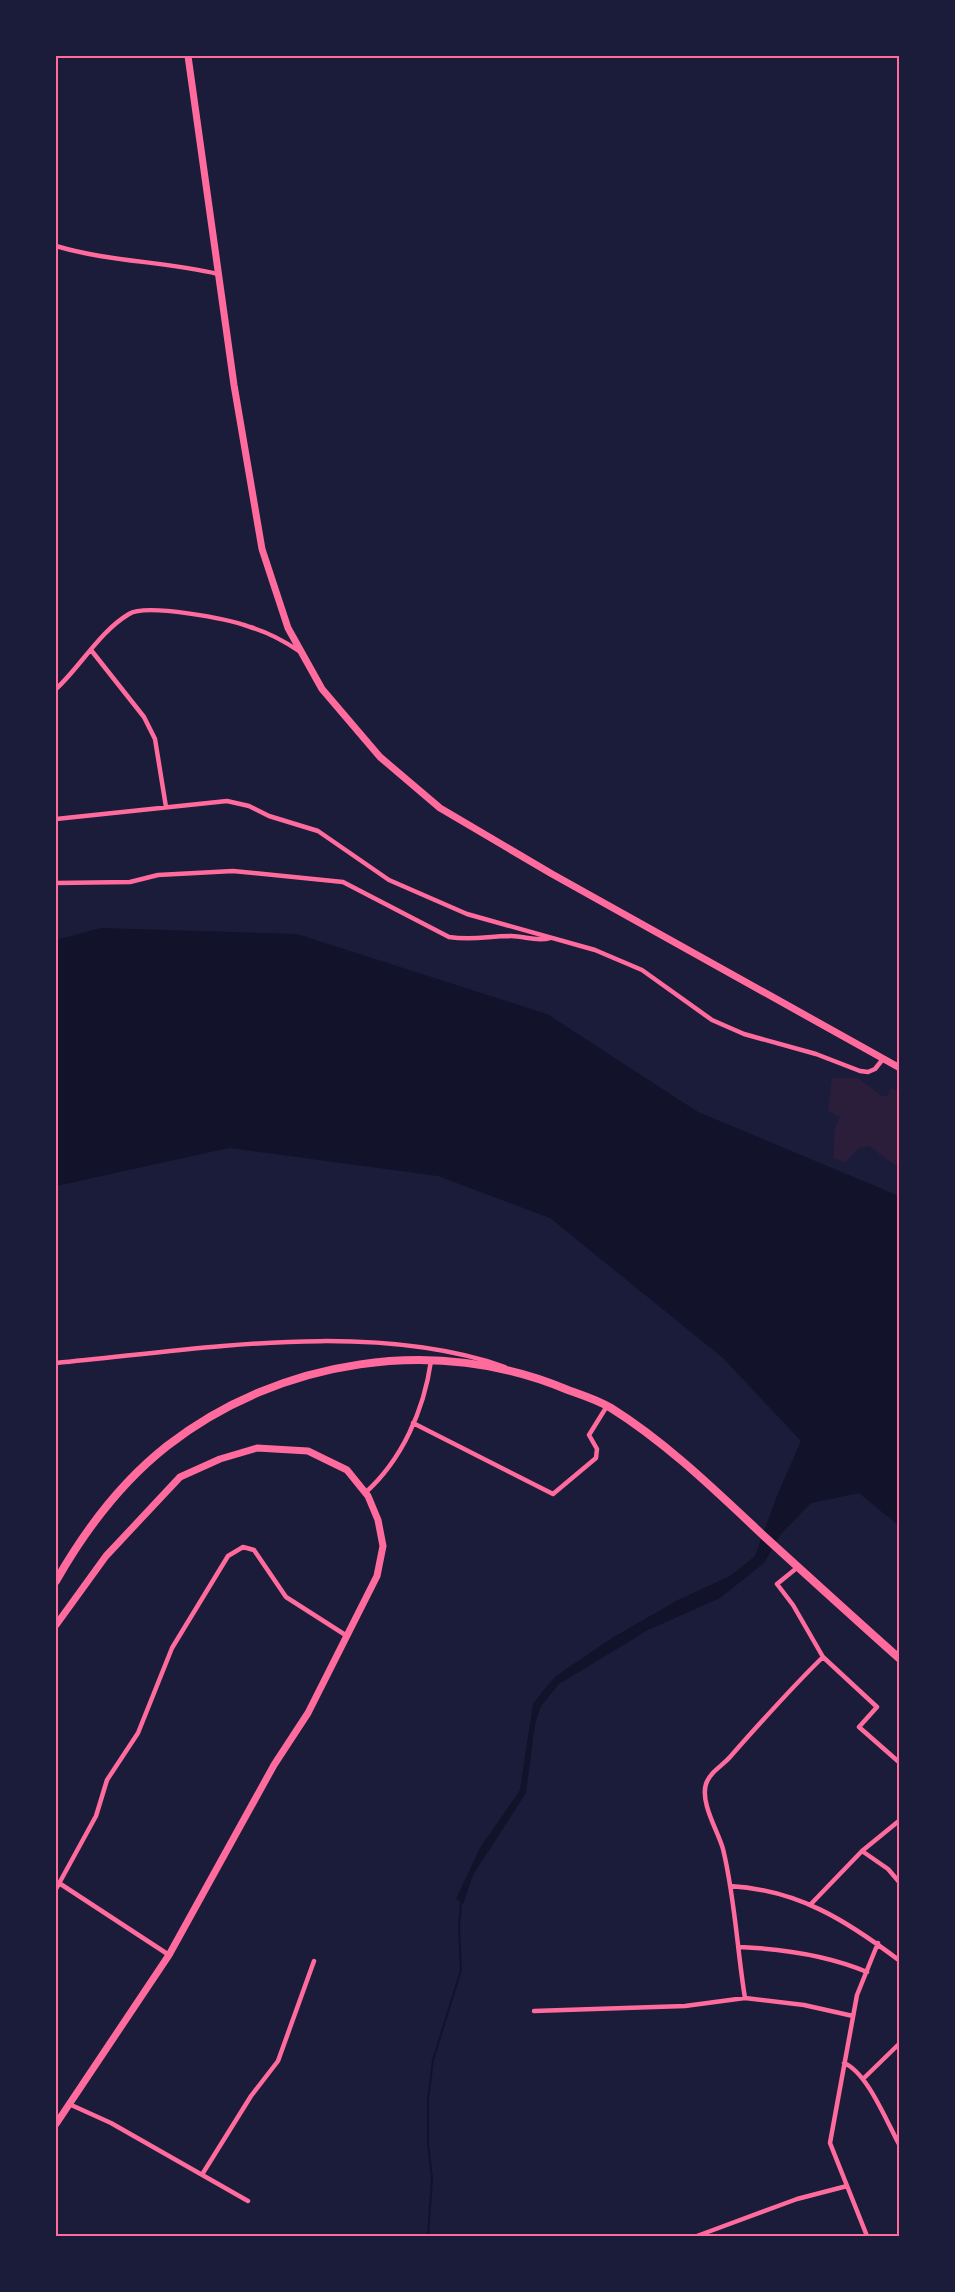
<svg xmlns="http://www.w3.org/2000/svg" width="955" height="2292" viewBox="0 0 955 2292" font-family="'Alegreya Sans',sans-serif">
	<rect width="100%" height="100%" fill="#1b1b3a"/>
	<path fill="#2a1e3b" d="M 832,1078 L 858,1078 L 882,1096 L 887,1096 L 891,1088 L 899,1091 L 899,1163 L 895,1165 L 869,1146 L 859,1148 L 845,1163 L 833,1158 L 835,1127 L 840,1117 L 828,1111 Z"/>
	<path fill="#12122b" d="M 101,928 L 297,934 L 547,1014 L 698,1112 L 899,1196 L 899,1526 L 859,1493 L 811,1503 L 780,1535 L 764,1563 L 720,1598 L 648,1630 L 559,1684 L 541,1706 L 535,1724 L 526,1793 L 473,1875 L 463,1904 L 456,1899 L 480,1848 L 520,1790 L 533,1704 L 543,1691 L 556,1676 L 612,1638 L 678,1600 L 730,1576 L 755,1556 L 777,1496 L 801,1441 L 723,1358 L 550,1218 L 438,1176 L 229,1148 L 56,1186 L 56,940 Z"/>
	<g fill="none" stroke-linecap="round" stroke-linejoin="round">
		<path stroke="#12122b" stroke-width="2" d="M 428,2236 L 432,2178 L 428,2144 L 428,2100 L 433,2060 L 461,1970 L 459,1927 L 461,1902"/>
		<path stroke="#ff6b9d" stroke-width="4.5" d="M 56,246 C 109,262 164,261 218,274
			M 91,650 L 144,717 L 155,739 L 166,807
			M 56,689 C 81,666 99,632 129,614 C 146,603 229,619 250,627 C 267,632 284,641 299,651
			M 56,819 L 227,801 L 249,806 L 269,816 L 318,831 L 389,880 L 467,914 L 595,950 L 642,970 L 712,1020 L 744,1034 L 816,1054 L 860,1071 L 868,1072 L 875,1069 L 883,1059
			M 56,883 L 130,882 L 158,875 L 233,871 L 343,882 L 449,937 C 473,941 488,936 511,936 C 525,936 536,942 550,938
			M 56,1363 C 197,1350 368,1319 505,1367
			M 413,1423 L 553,1494 L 596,1458 L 597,1449 L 589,1435 L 607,1406
			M 365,1493 C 402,1460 424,1410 431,1361
			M 798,1567 L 777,1584 L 793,1605 L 823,1657 L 877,1707 L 859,1727 L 900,1763
			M 862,1851 L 888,1869 L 900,1883
			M 59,1883 L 169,1955
			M 730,1886 C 798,1890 846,1920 900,1961
			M 56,1889 L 96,1816 L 107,1780 L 138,1733 L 172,1648 L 228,1556 L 243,1547 L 254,1550 L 286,1597 L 347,1636
			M 810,1905 L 862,1851 L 900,1820
			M 740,1947 C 783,1949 827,1955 867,1972
			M 745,1998 C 737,1949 735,1898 723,1849 C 718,1831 700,1803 706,1784 C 710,1772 722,1766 730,1757 C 760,1723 790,1689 823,1657
			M 534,2011 L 685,2006 L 745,1998 L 804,2005 L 853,2016
			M 844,2063 C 868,2073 887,2123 900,2146
			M 863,2079 L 900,2043
			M 69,2104 L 111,2123 L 248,2201
			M 203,2173 L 251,2096 L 278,2061 L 314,1961
			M 697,2236 L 797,2199 L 847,2186
			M 867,2236 L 830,2143 L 857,1995 L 878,1943"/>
		<path stroke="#ff6b9d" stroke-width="7" d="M 188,56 L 234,385 L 262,549 L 288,628 L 322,689 L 380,757 L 440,808 L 552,874 L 900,1068
			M 56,1625 L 106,1556 L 180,1477 L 220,1459 L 257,1448 L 308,1451 L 347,1470 L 368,1496 L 378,1520 L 383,1546 L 377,1576 L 308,1713 L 274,1765 L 169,1955 L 56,2124"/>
		<path stroke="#ff6b9d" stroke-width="8" d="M 56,1581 C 85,1530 120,1483 167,1446 C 278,1359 437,1334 568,1390 C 582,1395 598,1400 611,1408 C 667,1443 717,1492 765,1537 C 810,1578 855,1619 900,1659"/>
	</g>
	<rect width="955" height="2292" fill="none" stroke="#1b1b3a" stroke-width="114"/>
	<rect x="57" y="57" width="841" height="2178" fill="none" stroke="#ff6b9d" stroke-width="2"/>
</svg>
